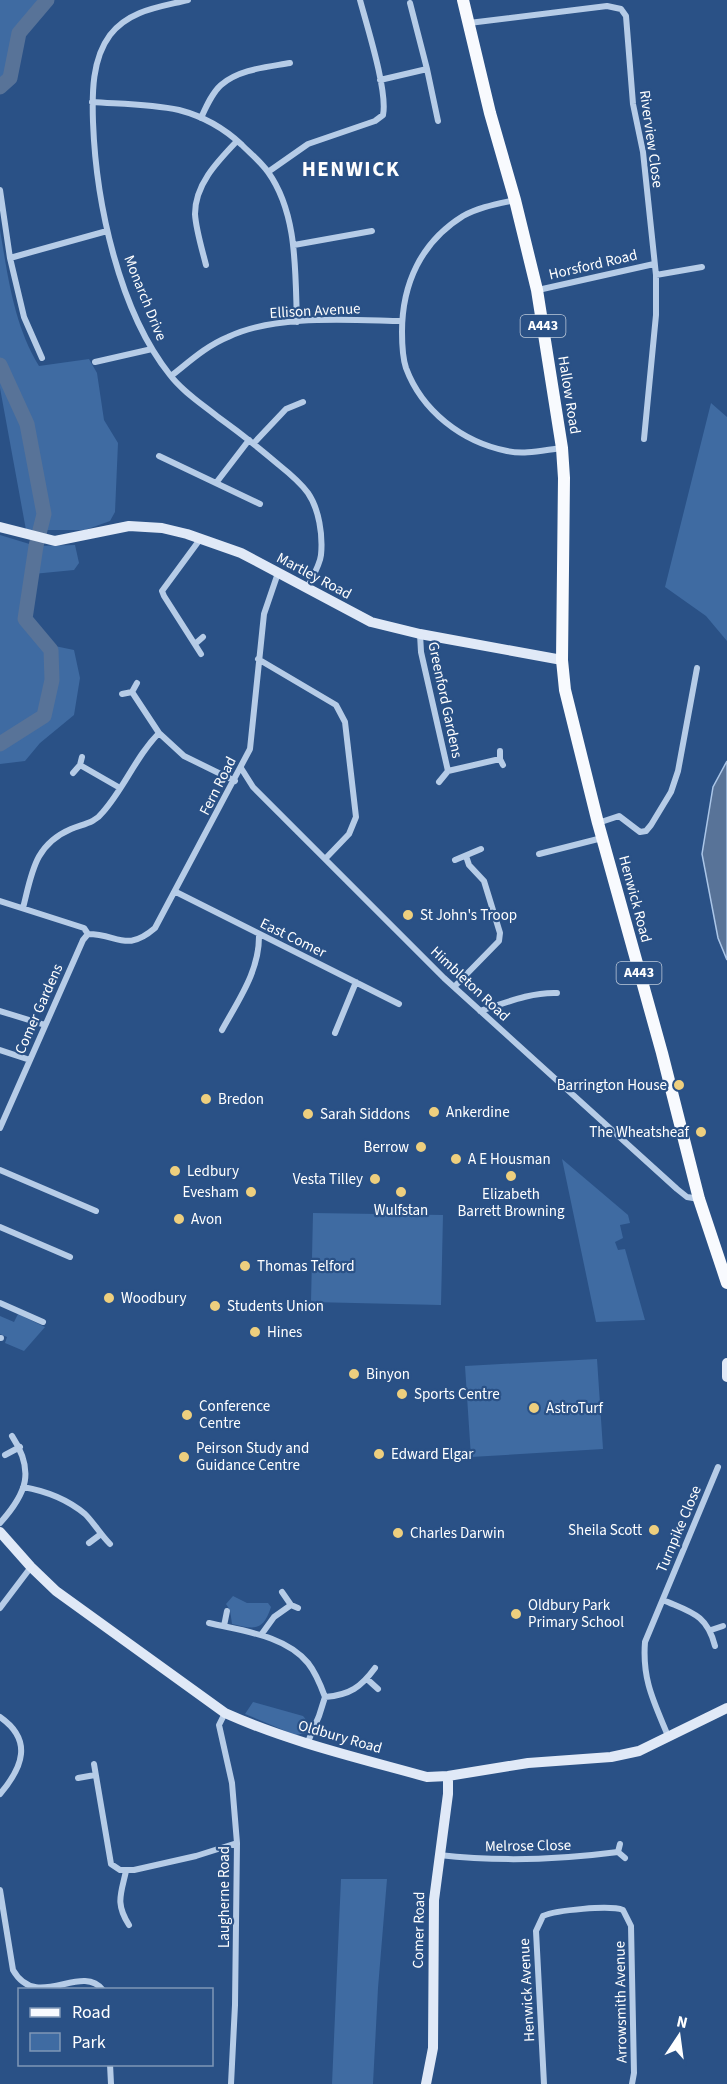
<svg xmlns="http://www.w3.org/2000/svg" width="727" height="2084" viewBox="0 0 727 2084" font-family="'Source Sans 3',sans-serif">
	<rect width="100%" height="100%" fill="#2a5186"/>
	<path fill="#3f6ba2" d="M 0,0 L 47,0 L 19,33 L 10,78 L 0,92 Z
		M 0,230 C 8,277 14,325 39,366 L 89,359 L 97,373 L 104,420 L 118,443 L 115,512 L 110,521 L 85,530 L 26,530 L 0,388 Z
		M 711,403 L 727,417 L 727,641 L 706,616 L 665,587 Z
		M 0,535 L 36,546 L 75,545 L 79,563 L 74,570 L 33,574 L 25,619 L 45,644 L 74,650 L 80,678 L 74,715 L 40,743 L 25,761 L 0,764 Z
		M 562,1159 L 628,1215 L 630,1223 L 620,1225 L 623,1238 L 615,1242 L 618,1250 L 625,1249 L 645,1320 L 596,1322 Z
		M 313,1213 L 443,1215 L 441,1305 L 311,1302 Z
		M 18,1314 L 45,1327 L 24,1351 L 5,1343 L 7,1337 L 0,1334 L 0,1316 L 14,1322 Z
		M 597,1359 L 603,1449 L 471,1457 L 465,1366 Z
		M 233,1596 L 247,1603 L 268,1603 L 271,1607 C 263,1632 254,1629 232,1624 L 230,1610 L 226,1604 Z
		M 253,1702 L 303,1716 L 308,1722 L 307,1733 L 295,1735 L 245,1714 Z
		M 341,1879 L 387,1879 L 378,1988 L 373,2084 L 332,2084 Z"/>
	<path fill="#587398" stroke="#abc6e8" stroke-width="1.5" d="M 727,761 L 727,960 L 718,938 L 702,854 L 713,787 Z"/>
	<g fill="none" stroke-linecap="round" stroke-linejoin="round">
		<path stroke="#587398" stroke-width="15" d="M 0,87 L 10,78 L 19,33 L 47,0
			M 0,365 L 27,424 L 44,514 L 36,546 L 25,619 L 51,650 L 52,680 L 44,716 L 0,744"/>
		<path stroke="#b6cce7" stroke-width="6" d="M 188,0 C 160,7 129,10 110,35 C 92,59 92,93 93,122 C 96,203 119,311 170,375 C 183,392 202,404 218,417 C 239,432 259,448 279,465 C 289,473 300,482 308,493 C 319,509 323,535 321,555 C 320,565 312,578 307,588
			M 410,3 L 427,69
			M 469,23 L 607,6 L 621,9 L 626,16 L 633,104 L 643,152 L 656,275 L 656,315 L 644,439
			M 380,80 L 427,69 L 438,121
			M 92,102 C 121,104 151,104 179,110 C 202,116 225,129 242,145 C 251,154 261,162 268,172 C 298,214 295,272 297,322
			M 201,118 C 206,107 212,93 221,85 C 239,69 268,67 290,63
			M 268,172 L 308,144 L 375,121 L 383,115 C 388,92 367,26 360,0
			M 0,190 L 10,258 L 24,317 L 42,358
			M 515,200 C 497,204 479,207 463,216 C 421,242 402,284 402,332 C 402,344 402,356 406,368 C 422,411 462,442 507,451 C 525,455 544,450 562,448
			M 294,245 L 372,231
			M 10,258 L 107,231
			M 206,265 C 202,249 196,230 195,214 C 195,184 218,161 237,141
			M 656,275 L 702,267
			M 538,290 L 654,264
			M 95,362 L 152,349
			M 171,376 C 189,362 206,346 228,337 C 276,314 349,320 402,321
			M 254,443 L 286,409 L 303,402
			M 159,456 L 260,504
			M 216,483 L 249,440
			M 201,538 L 162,591 L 164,596 L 201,654
			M 420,634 L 421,652 L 448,771
			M 195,644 L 203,637
			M 258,659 L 336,705 L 345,722 L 356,817 L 349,834 L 326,858
			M 132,692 L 159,733 L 184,756 L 235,781
			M 122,694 L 132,692 L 137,683
			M 500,751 L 500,759 L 503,765
			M 80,765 L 120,788
			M 241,768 L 253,787 L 444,978 L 677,1189 L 687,1197 L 699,1199
			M 73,773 L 80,765 L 82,757
			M 439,782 L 448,771 L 500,759
			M 598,823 L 619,816 L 640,832 L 646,831 L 651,825 L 671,792 L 678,771 L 697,668
			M 539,854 L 602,838
			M 455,860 L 481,849
			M 176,892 L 399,1004
			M 0,901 L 84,928 L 88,934
			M 23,908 C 32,873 34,845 71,829 C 83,824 95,823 103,812 C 125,787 136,756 159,733
			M 88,934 C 118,934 126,953 155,928 L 250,749 L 264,614 L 278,573
			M 455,986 L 499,941 L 500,933 L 484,881 L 469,865 L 466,856
			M 0,1011 L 45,1025
			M 480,1011 C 505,1003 531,992 557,993
			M 222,1030 C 239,999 260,970 259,934
			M 335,1033 L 356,982
			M 0,1050 L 30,1060
			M 0,1128 L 83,940 L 88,934
			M 0,1170 L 96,1211
			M 0,1227 L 70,1257
			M 0,1303 L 43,1322
			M 0,1338 L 1,1338
			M 5,1455 L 20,1447
			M 23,1487 C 46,1491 67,1499 85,1514 C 94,1523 101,1535 110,1544
			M 0,1523 C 27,1493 35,1471 12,1436
			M 89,1543 L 101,1534
			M 282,1592 L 291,1605 L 298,1608
			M 663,1600 C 690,1612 707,1614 715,1646
			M 0,1608 L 31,1567
			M 209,1623 C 242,1631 285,1635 308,1663 C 316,1673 321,1686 325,1697 L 319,1716 L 307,1744
			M 224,1626 L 227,1611
			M 711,1630 L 723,1626
			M 261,1635 L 274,1617 L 291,1605
			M 367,1679 L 378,1689
			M 325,1697 C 350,1695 361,1687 375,1668
			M 225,1713 L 219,1725 L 232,1783 L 237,1843 L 235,2005 L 231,2084
			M 0,1717 C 33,1740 23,1767 0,1794
			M 668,1736 C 654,1702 642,1680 645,1642 L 718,1467
			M 94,1764 L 111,1864 L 120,1870 L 134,1870 L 196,1856 L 237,1843
			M 78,1778 L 95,1775
			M 620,1844 L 618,1852 L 625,1858
			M 439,1855 C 500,1862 557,1860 618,1852
			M 126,1871 C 121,1894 115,1903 129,1925
			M 0,1890 L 13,1970 C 37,2012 81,1962 103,1990
			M 110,2064 L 111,2084
			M 544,2084 L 536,1931 L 543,1916 C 556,1910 610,1905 623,1910 L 631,1926 L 634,2073 L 632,2084"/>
		<path stroke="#e0e9f7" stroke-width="10" d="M 0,527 L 55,541 L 129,526 L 162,528 L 187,534 L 241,553 L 371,622 L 420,634 L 562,660
			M 727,1363 L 727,1377
			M 0,1532 L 31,1567 L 56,1591 L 225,1713 C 290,1742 359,1758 427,1777 L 448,1776 L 528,1763 L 611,1757 L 639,1751 L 727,1708
			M 426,2084 L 433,2048 L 434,1900 L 448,1794 L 448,1776"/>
		<path stroke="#f8fafe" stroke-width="12" d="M 463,0 L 490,113 L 515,200 L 537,290 L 562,448 L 564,478 L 562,660 L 565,690 L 598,823 L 662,1053 L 699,1199 L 727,1283"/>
	</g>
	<g fill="#eecf7e" stroke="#2a5186" stroke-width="2">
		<circle cx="408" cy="915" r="6"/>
		<circle cx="679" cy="1085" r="6"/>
		<circle cx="206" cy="1099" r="6"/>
		<circle cx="434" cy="1112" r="6"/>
		<circle cx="308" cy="1114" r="6"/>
		<circle cx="701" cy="1132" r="6"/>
		<circle cx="421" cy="1147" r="6"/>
		<circle cx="456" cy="1159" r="6"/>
		<circle cx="175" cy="1171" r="6"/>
		<circle cx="511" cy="1176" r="6"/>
		<circle cx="375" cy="1179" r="6"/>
		<circle cx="251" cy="1192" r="6"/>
		<circle cx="401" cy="1192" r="6"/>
		<circle cx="179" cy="1219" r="6"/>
		<circle cx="245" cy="1266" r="6"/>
		<circle cx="109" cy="1298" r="6"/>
		<circle cx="215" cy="1306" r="6"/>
		<circle cx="255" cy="1332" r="6"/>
		<circle cx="354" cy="1374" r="6"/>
		<circle cx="402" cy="1394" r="6"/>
		<circle cx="534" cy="1408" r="6"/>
		<circle cx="187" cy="1415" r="6"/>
		<circle cx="379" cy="1454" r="6"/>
		<circle cx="184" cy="1457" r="6"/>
		<circle cx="654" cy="1530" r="6"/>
		<circle cx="398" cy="1533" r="6"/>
		<circle cx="516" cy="1614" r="6"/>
	</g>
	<g text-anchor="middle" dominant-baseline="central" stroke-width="4.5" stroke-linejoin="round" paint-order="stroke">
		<g fill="#2a5186" stroke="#bfcbdb" stroke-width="1.5">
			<rect x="520.5" y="315" width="45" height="22" rx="4.5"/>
			<rect x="616.5" y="962" width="45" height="22" rx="4.5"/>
		</g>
		<g font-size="14" font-weight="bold" fill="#fff">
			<text x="543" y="326">A443</text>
			<text x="639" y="973">A443</text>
		</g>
		<g font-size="15" fill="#fff" stroke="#2a5186">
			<text transform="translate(651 139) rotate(82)">Riverview Close</text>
			<text transform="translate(593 265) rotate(-13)">Horsford Road</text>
			<text transform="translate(145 298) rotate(68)">Monarch Drive</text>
			<text transform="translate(315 311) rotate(-3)">Ellison Avenue</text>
			<text transform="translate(569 395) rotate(81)">Hallow Road</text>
			<text transform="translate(314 576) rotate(28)">Martley Road</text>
			<text transform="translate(445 700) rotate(78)">Greenford Gardens</text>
			<text transform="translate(218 786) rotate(-63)">Fern Road</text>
			<text transform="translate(635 899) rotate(75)">Henwick Road</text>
			<text transform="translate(293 938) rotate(26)">East Comer</text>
			<text transform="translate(470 984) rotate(43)">Himbleton Road</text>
			<text transform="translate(39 1009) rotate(-66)">Comer Gardens</text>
			<text transform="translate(679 1529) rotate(-67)">Turnpike Close</text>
			<text transform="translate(340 1737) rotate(16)">Oldbury Road</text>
			<text transform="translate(528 1846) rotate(-1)">Melrose Close</text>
			<text transform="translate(224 1897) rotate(-90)">Laugherne Road</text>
			<text transform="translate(419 1930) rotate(-89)">Comer Road</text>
			<text transform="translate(527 1990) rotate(-93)">Henwick Avenue</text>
			<text transform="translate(621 2002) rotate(-91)">Arrowsmith Avenue</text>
		</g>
		<g font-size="15" fill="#fff" stroke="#2a5186" text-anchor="start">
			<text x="420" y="915">St John's Troop</text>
			<text x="667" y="1085" text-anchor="end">Barrington House</text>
			<text x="218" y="1099">Bredon</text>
			<text x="446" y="1112">Ankerdine</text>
			<text x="320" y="1114">Sarah Siddons</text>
			<text x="689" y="1132" text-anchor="end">The Wheatsheaf</text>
			<text x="409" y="1147" text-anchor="end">Berrow</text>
			<text x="468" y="1159">A E Housman</text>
			<text x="187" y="1171">Ledbury</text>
			<text x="363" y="1179" text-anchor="end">Vesta Tilley</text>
			<text x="239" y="1192" text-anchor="end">Evesham</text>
			<text x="511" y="1194" text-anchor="middle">Elizabeth<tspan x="511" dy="17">Barrett Browning</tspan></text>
			<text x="401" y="1210" text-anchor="middle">Wulfstan</text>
			<text x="191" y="1219">Avon</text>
			<text x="257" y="1266">Thomas Telford</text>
			<text x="121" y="1298">Woodbury</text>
			<text x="227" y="1306">Students Union</text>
			<text x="267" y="1332">Hines</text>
			<text x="366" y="1374">Binyon</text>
			<text x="414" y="1394">Sports Centre</text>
			<text x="199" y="1406">Conference<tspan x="199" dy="17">Centre</tspan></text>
			<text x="546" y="1408">AstroTurf</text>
			<text x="196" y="1448">Peirson Study and<tspan x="196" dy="17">Guidance Centre</tspan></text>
			<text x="391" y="1454">Edward Elgar</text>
			<text x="642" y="1530" text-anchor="end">Sheila Scott</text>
			<text x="410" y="1533">Charles Darwin</text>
			<text x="528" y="1605">Oldbury Park<tspan x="528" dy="17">Primary School</tspan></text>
		</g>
		<g font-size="21" font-weight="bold" letter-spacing="1.5" fill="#fff" stroke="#2a5186">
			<text x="351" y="169">HENWICK</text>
		</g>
	</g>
	<rect x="18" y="1988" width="195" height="78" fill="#2a5186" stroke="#7f97b6" stroke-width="1.5"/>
	<rect x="30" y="2008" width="30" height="9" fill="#f8fafe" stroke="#7f97b6" stroke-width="1.5"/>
	<text x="72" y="2018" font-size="18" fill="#ffffff">Road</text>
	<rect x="30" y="2033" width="30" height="18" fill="#3f6ba2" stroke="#7f97b6" stroke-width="1.5"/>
	<text x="72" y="2048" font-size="18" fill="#ffffff">Park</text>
	<g transform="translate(679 2036) rotate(13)" stroke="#2a5186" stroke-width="4.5" paint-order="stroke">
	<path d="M0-4.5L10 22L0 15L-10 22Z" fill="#ffffff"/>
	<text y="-9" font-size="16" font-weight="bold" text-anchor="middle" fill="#ffffff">N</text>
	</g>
</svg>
